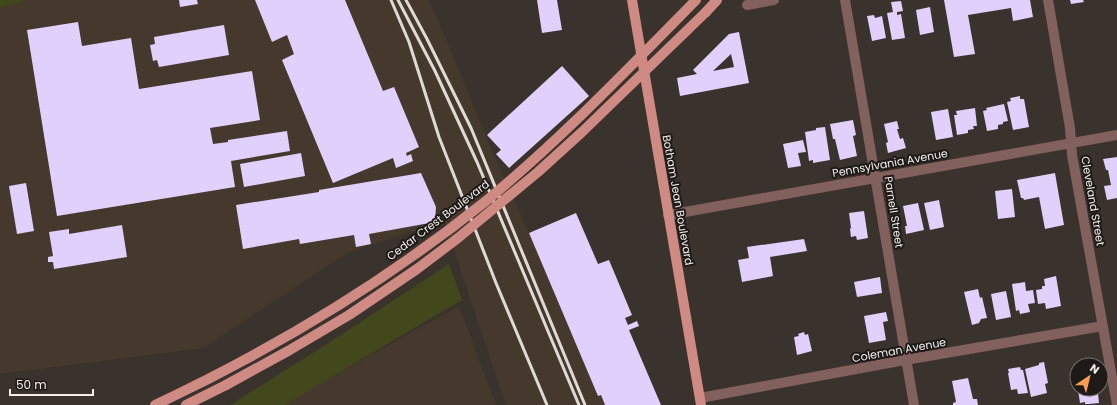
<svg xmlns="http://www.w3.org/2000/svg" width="1117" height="405" viewBox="0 0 1117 405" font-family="Poppins,sans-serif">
	<rect width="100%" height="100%" fill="#3a322c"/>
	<path fill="#45392e" d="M 27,0 L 428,0 L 438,20 L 491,148 L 605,405 L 506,405 L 444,221 L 347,253 L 203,348 L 0,374 L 0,8 Z
		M 459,306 L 496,405 L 281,405 Z"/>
	<path fill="#43481c" d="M 0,0 L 27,0 L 0,8 Z
		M 449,264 L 462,300 L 284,405 L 230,405 L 313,353 Z"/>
	<path fill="#e1d0fb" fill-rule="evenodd" d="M 179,0 L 197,0 L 198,4 L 180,7 Z
		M 255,0 L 345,0 L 383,91 L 394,87 L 419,147 L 406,153 L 407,156 L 411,154 L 413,161 L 396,168 L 393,158 L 333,183 L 282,60 L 294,54 L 287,35 L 272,42 Z
		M 537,0 L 557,0 L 562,30 L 542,33 Z
		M 944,0 L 1030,0 L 1033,17 L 1013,21 L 1011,8 L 968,15 L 975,54 L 954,57 Z
		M 1070,0 L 1083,0 L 1084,2 L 1071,4 Z
		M 901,1 L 903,11 L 897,12 L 897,15 L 901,14 L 905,38 L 892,40 L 887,13 L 893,12 L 891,2 Z
		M 930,7 L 934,32 L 920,35 L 916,10 Z
		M 874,15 L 875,18 L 882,16 L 886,38 L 872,41 L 867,16 Z
		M 78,22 L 82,46 L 131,38 L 139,89 L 252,71 L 260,120 L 210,128 L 213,144 L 228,142 L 228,140 L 287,131 L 290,151 L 231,161 L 235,187 L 57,216 L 27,30 Z
		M 224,25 L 229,55 L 159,67 L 157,60 L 153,61 L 150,45 L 155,44 L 154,37 Z
		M 739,32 L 749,83 L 680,96 L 677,78 L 697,74 L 693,70 L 729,34 ZM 731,54 L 734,67 L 713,71 Z
		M 562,66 L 589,96 L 509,168 L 496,154 L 501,150 L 487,135 Z
		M 1020,96 L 1020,99 L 1024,99 L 1029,127 L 1013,130 L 1007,102 L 1011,101 L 1010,98 Z
		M 1004,104 L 1008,121 L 1003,122 L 1003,124 L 998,125 L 998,129 L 987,131 L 983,111 L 987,110 L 986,108 Z
		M 975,108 L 977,126 L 973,126 L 974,129 L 968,130 L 968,133 L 957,135 L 954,115 L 957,115 L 956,111 Z
		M 948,109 L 953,137 L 936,140 L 931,112 Z
		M 853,120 L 856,135 L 853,136 L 857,156 L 840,160 L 835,139 L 833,139 L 830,124 Z
		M 897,121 L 899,129 L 897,129 L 900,139 L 903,138 L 906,148 L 888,153 L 886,143 L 888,142 L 884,124 Z
		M 825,127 L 830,160 L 813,163 L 813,160 L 809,161 L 805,132 L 816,130 L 816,128 Z
		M 803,140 L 806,152 L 798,153 L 801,166 L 788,168 L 783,144 Z
		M 301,153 L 305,176 L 244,187 L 240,164 Z
		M 1117,157 L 1117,198 L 1107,200 L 1104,186 L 1111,185 L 1108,170 L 1106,170 L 1103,159 Z
		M 421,173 L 436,207 L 435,222 L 369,234 L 371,244 L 356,247 L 354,235 L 300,244 L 299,239 L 243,249 L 236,205 L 319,192 L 319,190 Z
		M 1055,173 L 1064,225 L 1045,229 L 1039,197 L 1024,200 L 1023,198 L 1021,198 L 1017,180 Z
		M 26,183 L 34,231 L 17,234 L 9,186 Z
		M 1012,189 L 1015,217 L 998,219 L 995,191 Z
		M 939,200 L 944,227 L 930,230 L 924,203 Z
		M 918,203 L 924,230 L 906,234 L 905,226 L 907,226 L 903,206 Z
		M 864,211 L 868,238 L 857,240 L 856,236 L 851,237 L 850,229 L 851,228 L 849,213 Z
		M 576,213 L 598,264 L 609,260 L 632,315 L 625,318 L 628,325 L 637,321 L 639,326 L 629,330 L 661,405 L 605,405 L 601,395 L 598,396 L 529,233 Z
		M 122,225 L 127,257 L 54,269 L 53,262 L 48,262 L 48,257 L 53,256 L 49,232 L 69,229 L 69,234 Z
		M 804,239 L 807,251 L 770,257 L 773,276 L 742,282 L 738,260 L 749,258 L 747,247 Z
		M 1056,276 L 1061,306 L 1046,309 L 1045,303 L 1038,304 L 1036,290 L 1042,289 L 1042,286 L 1045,286 L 1044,279 Z
		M 880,277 L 882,293 L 857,297 L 854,282 Z
		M 1025,282 L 1026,291 L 1033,290 L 1035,303 L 1028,304 L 1030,312 L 1020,314 L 1019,310 L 1016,311 L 1012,284 Z
		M 978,289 L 980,298 L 982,297 L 987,318 L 981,319 L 979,323 L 972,325 L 964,292 Z
		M 1006,291 L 1011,317 L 996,320 L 991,294 Z
		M 886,312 L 888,321 L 883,322 L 886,340 L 869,343 L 864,316 Z
		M 804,332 L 805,335 L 808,334 L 812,351 L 797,355 L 794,337 L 799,336 L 798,334 Z
		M 1044,362 L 1048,383 L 1045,384 L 1047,393 L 1031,397 L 1025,369 L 1039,365 L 1039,363 Z
		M 1084,362 L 1084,365 L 1077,365 L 1077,376 L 1076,376 L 1074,364 Z
		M 1020,367 L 1021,370 L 1023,370 L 1028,393 L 1018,394 L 1017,389 L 1011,390 L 1008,373 L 1009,373 L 1008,369 Z
		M 968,378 L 973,399 L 977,399 L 978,405 L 953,405 L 953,403 L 956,402 L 952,381 Z
		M 1078,389 L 1096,389 L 1096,393 L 1098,393 L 1099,403 L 1089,404 L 1085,404 L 1085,402 L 1080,403 Z"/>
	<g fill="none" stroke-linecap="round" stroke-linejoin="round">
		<path stroke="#82605d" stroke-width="10" d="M 845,0 L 914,405
			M 1048,0 L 1070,128 L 1072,155 L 1117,405
			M 747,5 L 774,0
			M 668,215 L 1117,135
			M 700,398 L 905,360 L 1103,326"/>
		<path stroke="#cf8a84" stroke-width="10" d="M 632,0 L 701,405
			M 706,12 L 717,0
			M 186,405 L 226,385"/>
		<path stroke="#e0dad5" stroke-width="3" d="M 391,0 L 409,42 L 439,137 L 496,283 L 547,405
			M 398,0 L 435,71 L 477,162 L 579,405
			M 406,0 L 427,39 L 471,128 L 585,405"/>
		<path stroke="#cf8a84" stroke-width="10" d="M 226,385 L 288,351 L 349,315 L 417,269 L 458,238 L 538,172 L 582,132 L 706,12
			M 155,405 C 272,350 385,282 486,201 C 561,139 628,69 696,0"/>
	</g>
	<g text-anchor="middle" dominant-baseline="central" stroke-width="4" stroke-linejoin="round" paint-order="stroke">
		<g font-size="11" fill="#f3eee9" stroke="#1e1a18">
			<text transform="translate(890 163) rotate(-10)">Pennsylvania Avenue</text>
			<text transform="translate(678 200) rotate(80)">Botham Jean Boulevard</text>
			<text transform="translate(1093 201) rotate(80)">Cleveland Street</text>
			<text transform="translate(894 212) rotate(81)">Parnell Street</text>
			<text transform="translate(438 220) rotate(-37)">Cedar Crest Boulevard</text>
			<text transform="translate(899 350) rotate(-10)">Coleman Avenue</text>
		</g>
	</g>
	<g transform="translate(1089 377) rotate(35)"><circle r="19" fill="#1e1a18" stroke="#736f6c"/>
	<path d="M0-3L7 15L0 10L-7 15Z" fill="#fd9d55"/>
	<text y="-6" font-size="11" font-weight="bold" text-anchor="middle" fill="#f3eee9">N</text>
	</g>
	<path d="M10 389v6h83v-6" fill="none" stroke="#f3eee9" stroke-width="2"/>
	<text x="16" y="389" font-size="12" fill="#f3eee9" stroke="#1e1a18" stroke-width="3" paint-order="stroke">50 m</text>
</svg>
